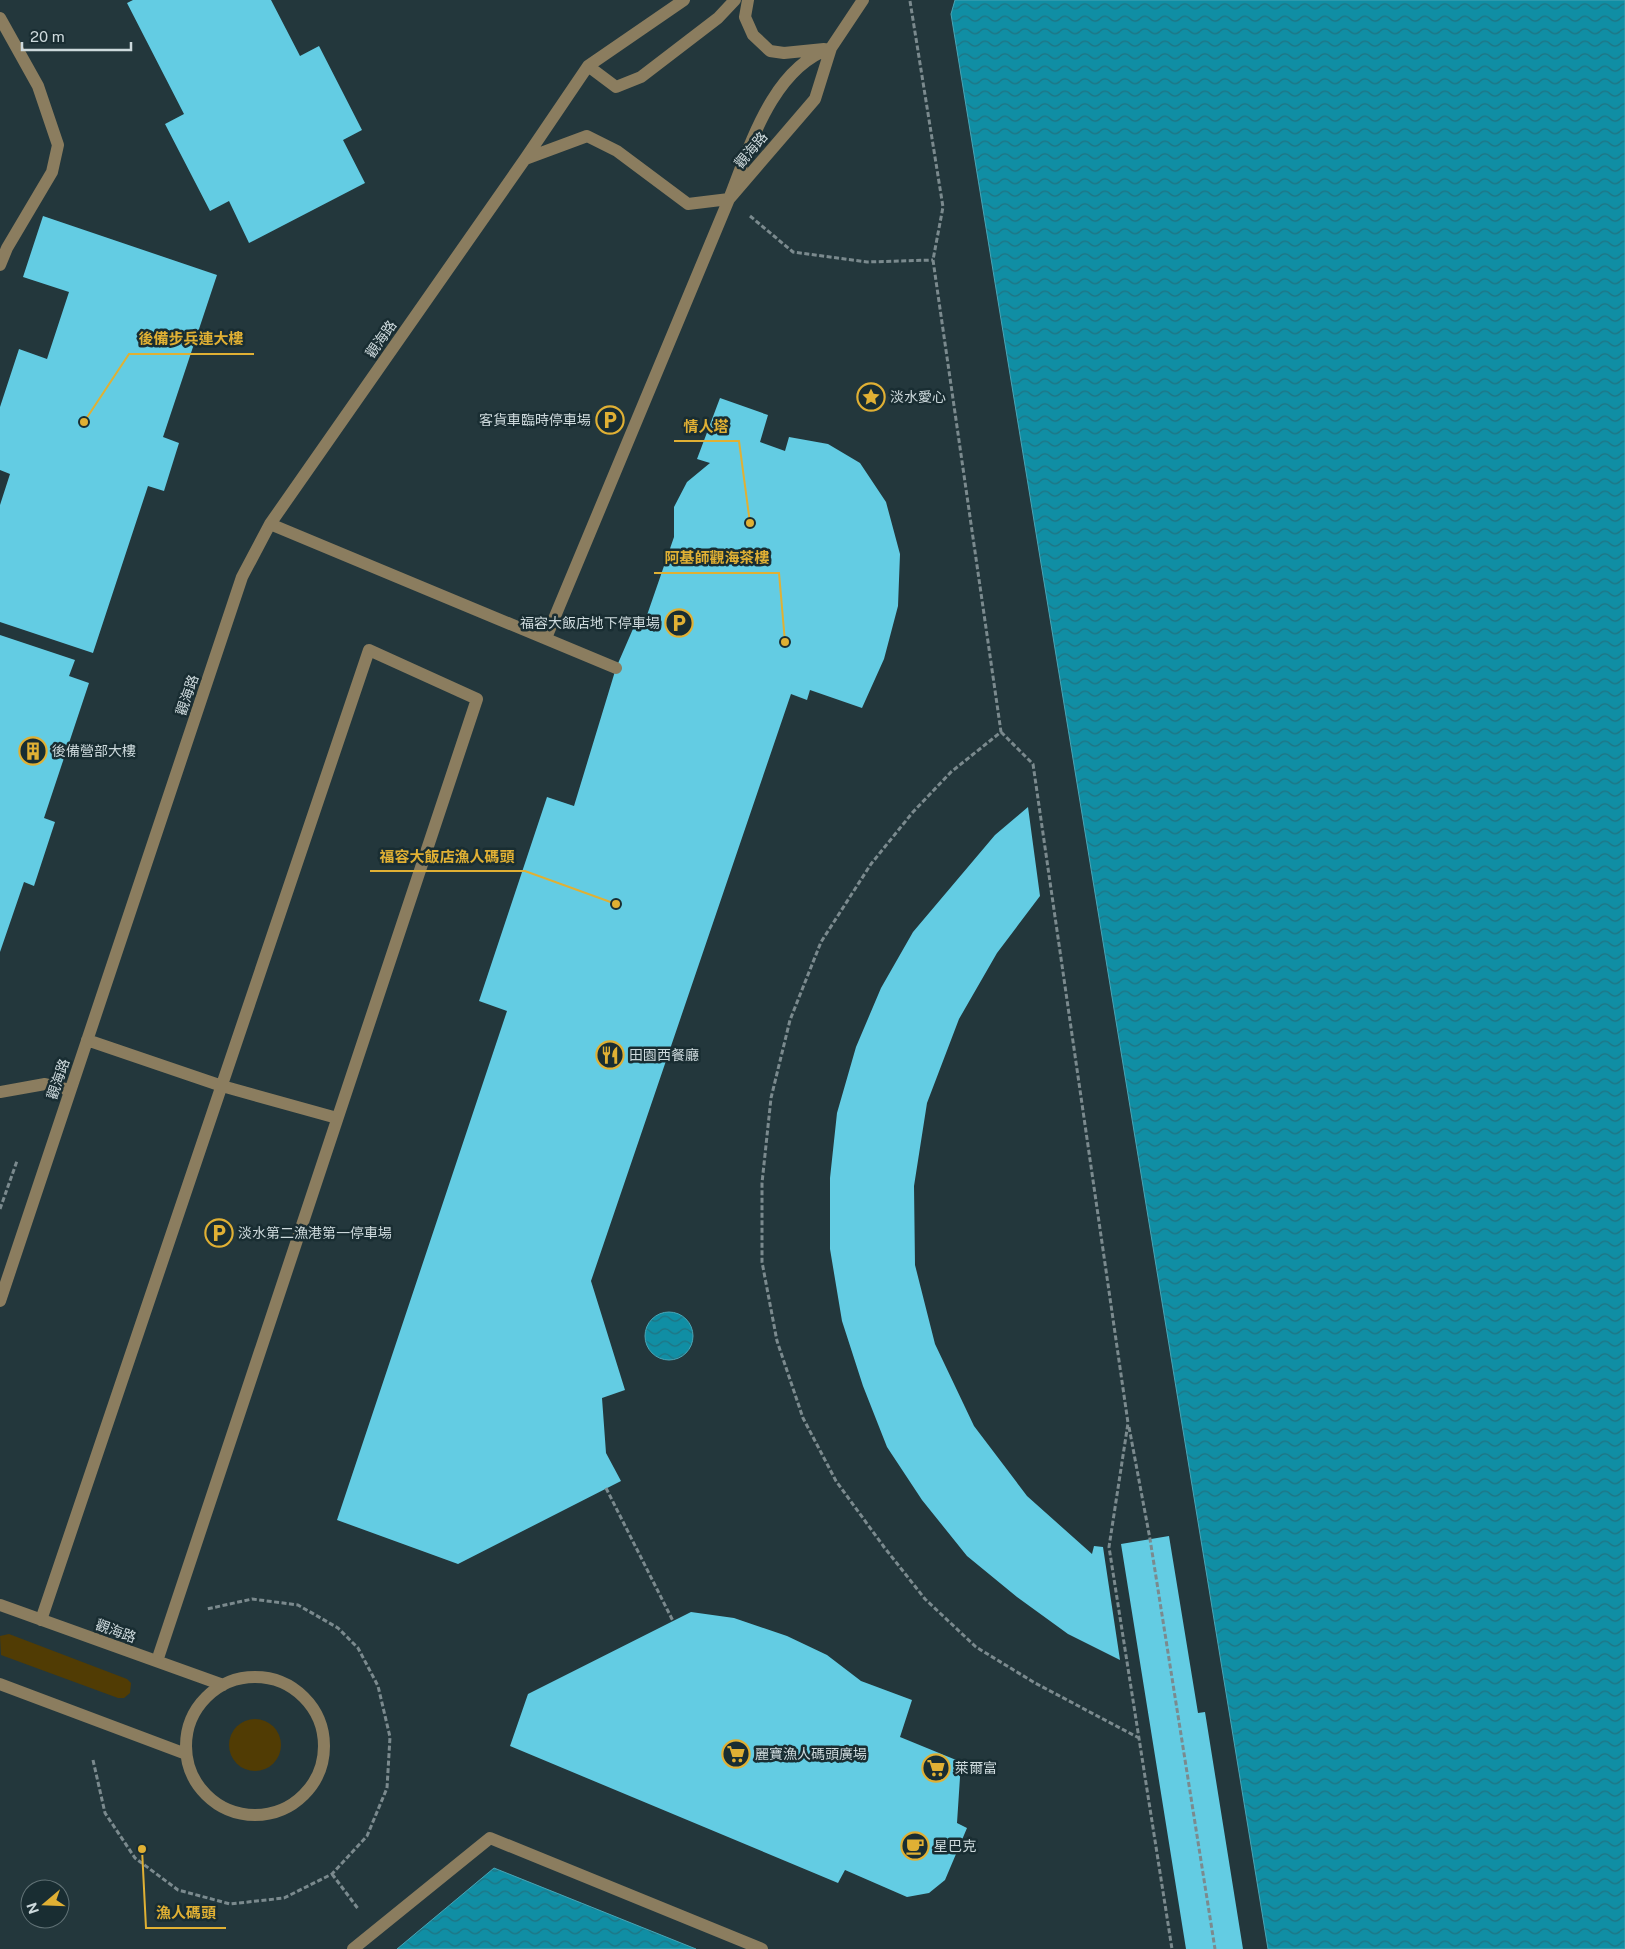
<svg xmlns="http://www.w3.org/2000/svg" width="1625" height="1949" viewBox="0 0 1625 1949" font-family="'Public Sans','Noto Sans TC',sans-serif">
	<defs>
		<pattern id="water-waves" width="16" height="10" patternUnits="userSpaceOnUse" patternTransform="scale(1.25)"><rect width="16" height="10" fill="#108ea4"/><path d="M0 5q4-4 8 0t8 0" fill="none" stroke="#207382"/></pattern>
	</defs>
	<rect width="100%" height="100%" fill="#23373c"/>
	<path fill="#513c04" d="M 9,1634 L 127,1679 L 131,1683 L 130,1693 L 124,1698 L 118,1698 L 1,1655 L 0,1636 Z
		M229 1745a26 26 0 1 1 52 0a26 26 0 1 1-52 0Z"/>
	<path fill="url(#water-waves)" stroke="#49a4b5" d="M 955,0 L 1625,0 L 1625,1949 L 1268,1949 L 951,14 Z
		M645 1336a24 24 0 1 1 48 0a24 24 0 1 1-48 0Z
		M 494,1868 L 696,1949 L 397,1949 Z"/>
	<path fill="#63cce3" d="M 133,0 L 271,0 L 300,56 L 319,46 L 362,130 L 343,140 L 365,183 L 249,243 L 229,201 L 210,211 L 165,124 L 184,114 L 127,3 Z
		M 43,216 L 217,275 L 163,437 L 179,443 L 164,491 L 148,486 L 93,653 L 0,622 L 0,505 L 10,474 L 0,470 L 0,407 L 19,349 L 47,359 L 69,292 L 23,277 Z
		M 720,398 L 768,415 L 760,442 L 785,451 L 789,437 L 828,444 L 860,463 L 886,502 L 900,554 L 898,606 L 884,659 L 862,708 L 810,690 L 807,700 L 791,694 L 591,1281 L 625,1390 L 602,1398 L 606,1453 L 621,1481 L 458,1564 L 337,1520 L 507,1011 L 479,1001 L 547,797 L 574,806 L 616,668 L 639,615 L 646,618 L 674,537 L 674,507 L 687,482 L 710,463 L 697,459 Z
		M 0,635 L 75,660 L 69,676 L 89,683 L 44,818 L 55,822 L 34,886 L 24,882 L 0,952 Z
		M 1028,807 L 1040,896 L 997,953 L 959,1019 L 927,1103 L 914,1186 L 915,1265 L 935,1344 L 974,1426 L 1027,1496 L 1092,1554 L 1094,1546 L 1103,1547 L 1120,1660 L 1068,1634 L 1017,1597 L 967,1556 L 922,1500 L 887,1447 L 863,1386 L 842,1321 L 830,1249 L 830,1178 L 837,1113 L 856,1047 L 881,988 L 913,932 L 995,835 Z
		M 1169,1536 L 1198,1713 L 1205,1712 L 1243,1949 L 1186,1949 L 1121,1544 Z
		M 691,1612 L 734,1618 L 787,1636 L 827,1655 L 861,1681 L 912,1700 L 900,1737 L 961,1762 L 957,1823 L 967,1828 L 945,1880 L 929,1893 L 907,1897 L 845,1870 L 838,1883 L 510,1746 L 528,1694 Z"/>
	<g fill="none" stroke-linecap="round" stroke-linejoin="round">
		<path stroke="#7b8a8e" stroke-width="3" stroke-dasharray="5 2.5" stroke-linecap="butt" d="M 910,1 L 943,207 L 933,260 L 1001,732 L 951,772 L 913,812 L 871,864 L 821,942 L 790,1020 L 771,1098 L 762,1183 L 762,1262 L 777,1341 L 803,1418 L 836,1481 L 884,1547 L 925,1599 L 976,1647 L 1035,1683 L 1139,1738
			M 750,216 L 793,252 L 867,262 L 933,260
			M 1001,732 L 1033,764 L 1128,1423 L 1109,1547 L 1172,1949
			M 0,1209 L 17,1161
			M 1129,1427 L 1150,1539 L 1215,1949
			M 606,1488 L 673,1621
			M 93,1760 L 105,1813 L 135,1858 L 178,1890 L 230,1904 L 284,1898 L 332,1874 L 367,1836 L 387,1788 L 390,1737 L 378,1686 L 358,1648 L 338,1628 L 298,1605 L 252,1599 L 207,1609
			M 332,1874 L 359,1910"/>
		<path stroke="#8b7d5f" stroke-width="12" d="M 748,0 L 745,17 L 753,35 L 770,51 L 784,53 L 824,49
			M 0,18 L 38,86 L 58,145 L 52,172 L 7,248 L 0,265
			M 588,66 L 616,87 L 641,77 L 718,18 L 735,0
			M 525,159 L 587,136 L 617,151 L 688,204 L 729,199 L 815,99 L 831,48 L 863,0
			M 270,524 L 616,668
			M 546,638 L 729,199 C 750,146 772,68 831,48
			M 87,1040 L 222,1086 L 337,1118
			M 0,1092 L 45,1084 L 70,1090
			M 0,1301 L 242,577 L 270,524 L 525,159 L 588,66 L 684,0
			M 0,1605 L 223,1685
			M 41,1620 L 369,650 L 477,699 L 157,1661
			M186 1746a69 69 0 1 1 138 0a69 69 0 1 1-138 0Z
			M 0,1684 L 186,1754
			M 353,1949 L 490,1838 L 762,1949"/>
	</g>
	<defs>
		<g id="sight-ring" transform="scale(1.4375)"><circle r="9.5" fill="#192d32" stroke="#e0b034" stroke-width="1.5"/><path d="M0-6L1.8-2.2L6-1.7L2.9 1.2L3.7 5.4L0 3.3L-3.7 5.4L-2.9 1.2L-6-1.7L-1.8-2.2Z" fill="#e0b034"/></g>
		<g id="parking-ring" transform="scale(1.4375)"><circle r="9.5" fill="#192d32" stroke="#e0b034" stroke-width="1.5"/><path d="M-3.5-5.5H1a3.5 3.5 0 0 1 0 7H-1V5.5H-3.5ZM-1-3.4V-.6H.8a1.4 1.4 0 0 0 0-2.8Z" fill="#e0b034"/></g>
		<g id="building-ring" transform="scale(1.4375)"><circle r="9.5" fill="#192d32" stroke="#e0b034" stroke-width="1.5"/><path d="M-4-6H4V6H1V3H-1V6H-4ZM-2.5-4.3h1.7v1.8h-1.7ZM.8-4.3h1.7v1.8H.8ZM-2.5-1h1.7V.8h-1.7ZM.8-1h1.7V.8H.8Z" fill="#e0b034"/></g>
		<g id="restaurant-ring" transform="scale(1.4375)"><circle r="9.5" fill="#192d32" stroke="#e0b034" stroke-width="1.5"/><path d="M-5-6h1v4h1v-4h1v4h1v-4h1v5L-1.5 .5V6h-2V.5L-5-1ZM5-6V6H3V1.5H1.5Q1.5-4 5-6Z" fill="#e0b034"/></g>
		<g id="supermarket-ring" transform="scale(1.4375)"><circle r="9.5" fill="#192d32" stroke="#e0b034" stroke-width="1.5"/><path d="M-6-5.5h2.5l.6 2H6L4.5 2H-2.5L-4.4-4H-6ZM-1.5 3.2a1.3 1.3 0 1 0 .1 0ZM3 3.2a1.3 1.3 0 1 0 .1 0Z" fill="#e0b034"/></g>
		<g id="cafe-ring" transform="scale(1.4375)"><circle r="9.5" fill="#192d32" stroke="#e0b034" stroke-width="1.5"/><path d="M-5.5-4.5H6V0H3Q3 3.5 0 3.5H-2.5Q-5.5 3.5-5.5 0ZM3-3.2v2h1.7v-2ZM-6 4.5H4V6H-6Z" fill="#e0b034"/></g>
	</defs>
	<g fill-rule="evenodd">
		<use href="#sight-ring" x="871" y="397"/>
		<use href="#parking-ring" x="610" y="420"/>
		<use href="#parking-ring" x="679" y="623"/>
		<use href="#building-ring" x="33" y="751"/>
		<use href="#restaurant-ring" x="610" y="1055"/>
		<use href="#parking-ring" x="219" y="1233"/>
		<use href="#supermarket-ring" x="736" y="1754"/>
		<use href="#supermarket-ring" x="936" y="1768"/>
		<use href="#cafe-ring" x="915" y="1846"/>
	</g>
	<g text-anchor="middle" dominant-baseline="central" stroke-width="5" stroke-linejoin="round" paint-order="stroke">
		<g font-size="14" fill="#cdd9dc" stroke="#192d32">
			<text transform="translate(751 150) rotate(-50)">觀海路</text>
			<text transform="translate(381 339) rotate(-55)">觀海路</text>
			<text transform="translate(187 695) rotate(-71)">觀海路</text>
			<text transform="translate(58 1079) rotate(-71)">觀海路</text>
			<text transform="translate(116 1631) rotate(20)">觀海路</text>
		</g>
		<g font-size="14" fill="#cdd9dc" stroke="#192d32" text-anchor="start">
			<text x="890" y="397">淡水愛心</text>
			<text x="591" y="420" text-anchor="end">客貨車臨時停車場</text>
			<text x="660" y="623" text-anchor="end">福容大飯店地下停車場</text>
			<text x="52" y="751">後備營部大樓</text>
			<text x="629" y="1055">田園西餐廳</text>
			<text x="238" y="1233">淡水第二漁港第一停車場</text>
			<text x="755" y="1754">麗寶漁人碼頭廣場</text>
			<text x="955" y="1768">萊爾富</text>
			<text x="934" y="1846">星巴克</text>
		</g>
	</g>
	<path fill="none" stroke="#e0b034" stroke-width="2" d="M84 422L129 354H254M750 523L739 441H674M785 642L779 573H654M616 904L525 871H370M142 1849L146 1928H226"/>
	<g fill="#e0b034" stroke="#192d32" stroke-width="2">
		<circle cx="84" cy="422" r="5"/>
		<circle cx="750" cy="523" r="5"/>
		<circle cx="785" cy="642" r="5"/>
		<circle cx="616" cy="904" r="5"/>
		<circle cx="142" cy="1849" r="5"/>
	</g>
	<g font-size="15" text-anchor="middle" font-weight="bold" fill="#e0b034" stroke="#192d32" stroke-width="5" stroke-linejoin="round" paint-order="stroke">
		<text x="191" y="344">後備步兵連大樓</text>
		<text x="706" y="432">情人塔</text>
		<text x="717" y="563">阿基師觀海茶樓</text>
		<text x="447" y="862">福容大飯店漁人碼頭</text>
		<text x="186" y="1918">漁人碼頭</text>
	</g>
	<g transform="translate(45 1904) rotate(251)"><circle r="24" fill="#192d32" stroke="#617276"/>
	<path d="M0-4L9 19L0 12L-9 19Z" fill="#e0b034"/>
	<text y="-8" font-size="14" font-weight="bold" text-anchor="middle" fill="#cdd9dc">N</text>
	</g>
	<path d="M22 42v8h109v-8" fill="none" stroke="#cdd9dc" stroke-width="2.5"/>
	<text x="30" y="42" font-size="15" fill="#cdd9dc" stroke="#192d32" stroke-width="4" paint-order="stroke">20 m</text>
</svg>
